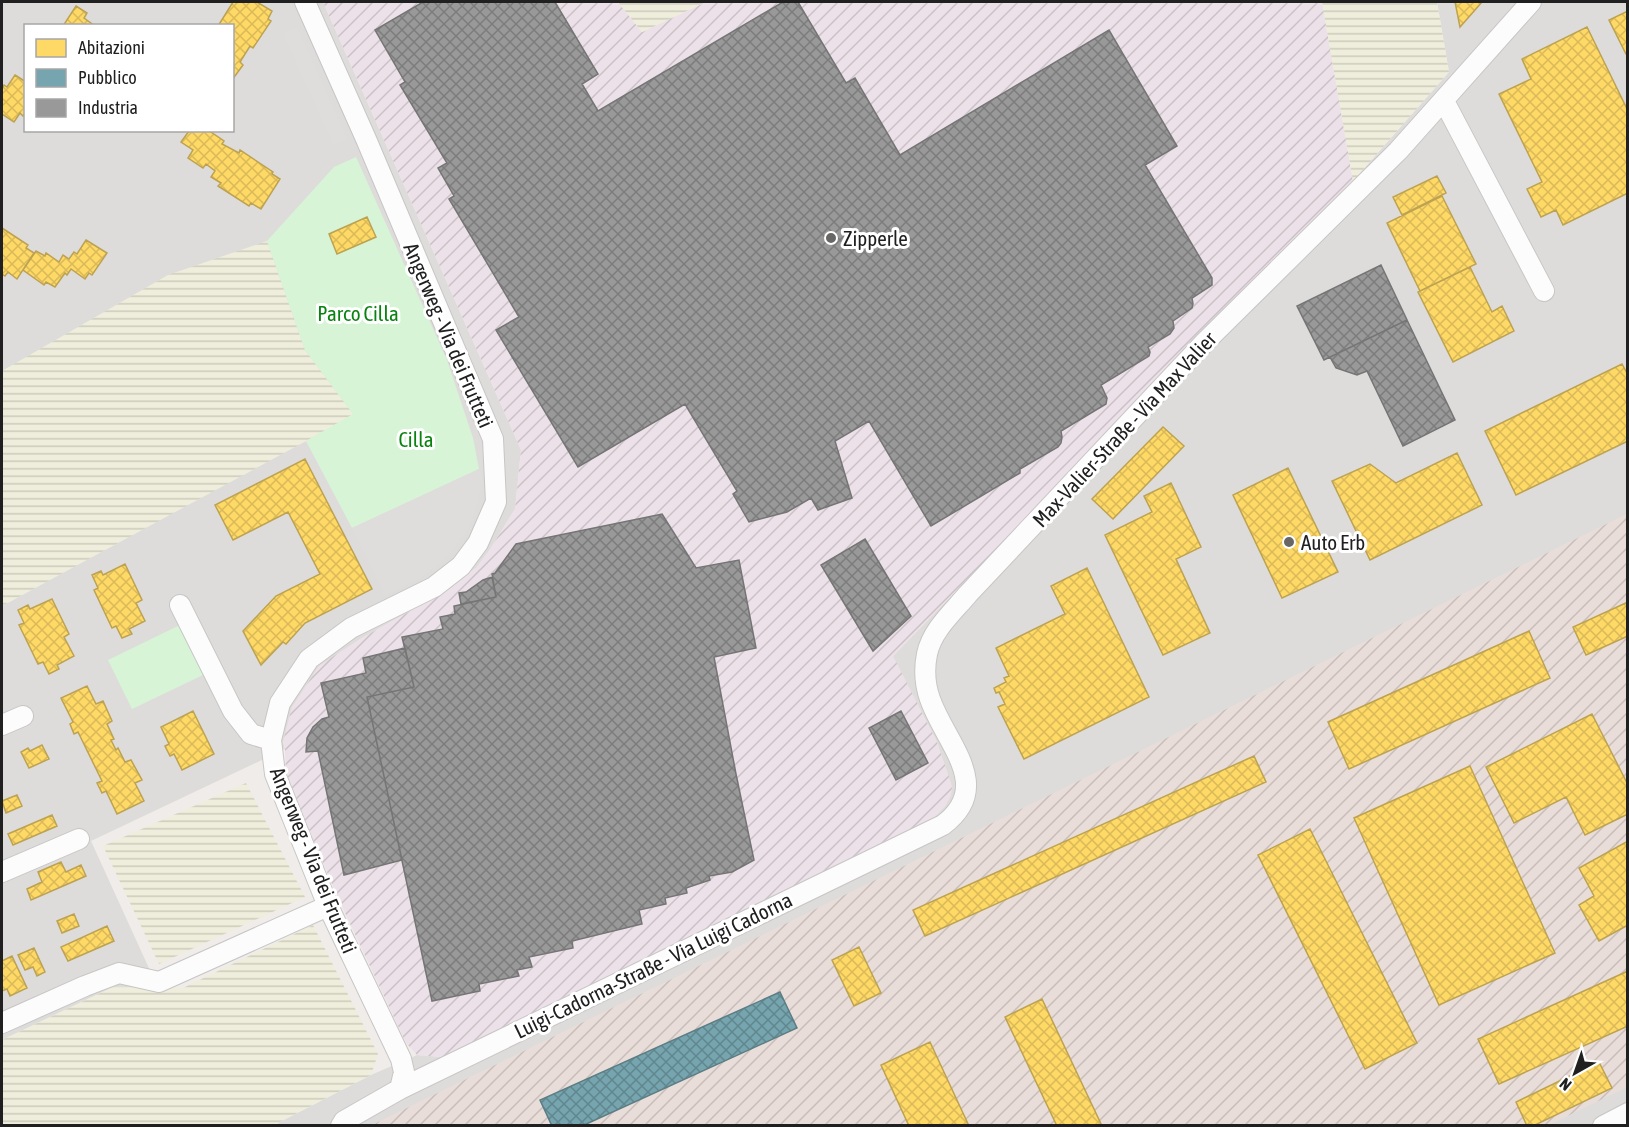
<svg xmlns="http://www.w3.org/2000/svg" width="1629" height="1127" viewBox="0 0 1629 1127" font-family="'Asap Condensed',sans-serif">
	<defs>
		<pattern id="industrial-furrows" width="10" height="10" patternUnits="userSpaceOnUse" patternTransform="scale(1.5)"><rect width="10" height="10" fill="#ece1e8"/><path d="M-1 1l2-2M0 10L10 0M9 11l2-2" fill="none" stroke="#cac1c7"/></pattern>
		<pattern id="military-furrows" width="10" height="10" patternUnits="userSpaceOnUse" patternTransform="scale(1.5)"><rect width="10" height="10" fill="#e9ddd9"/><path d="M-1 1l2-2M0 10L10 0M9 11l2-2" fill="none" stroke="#c8bdba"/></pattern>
		<pattern id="farmland-rules" width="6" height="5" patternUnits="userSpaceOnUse" patternTransform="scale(1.5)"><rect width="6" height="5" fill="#efeedc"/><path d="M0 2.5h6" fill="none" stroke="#cdccbc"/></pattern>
		<pattern id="homes-cross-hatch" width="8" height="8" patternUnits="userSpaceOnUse" patternTransform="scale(1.5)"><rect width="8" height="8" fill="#ffd966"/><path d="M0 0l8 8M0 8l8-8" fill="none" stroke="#daba58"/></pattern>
		<pattern id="public-cross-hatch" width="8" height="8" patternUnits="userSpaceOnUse" patternTransform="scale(1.5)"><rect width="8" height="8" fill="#76a5af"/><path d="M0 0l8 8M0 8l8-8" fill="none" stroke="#60868e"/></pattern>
		<pattern id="industry-cross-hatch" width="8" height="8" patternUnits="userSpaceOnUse" patternTransform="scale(1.5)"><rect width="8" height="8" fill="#999"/><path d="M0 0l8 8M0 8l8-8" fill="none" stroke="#7c7c7c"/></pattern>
	</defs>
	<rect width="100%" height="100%" fill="#efece9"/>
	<path fill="#dedcda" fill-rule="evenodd" d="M 2,2 L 323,2 L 521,450 L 515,509 L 489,551 L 477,567 L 450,589 L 360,639 L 283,742 L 285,749 L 91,841 L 158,988 L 113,987 L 2,1040 L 2,606 L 113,545 L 15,364 L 2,371 ZM 26,26 L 232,26 L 232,130 L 26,130 Z
		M 1437,2 L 1627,2 L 1627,1125 L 279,1126 L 278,1123 L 371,1075 L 417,1055 L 443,1057 L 931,820 L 945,806 L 951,795 L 937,742 L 892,657 L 1353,181 L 1449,72 Z"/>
	<path fill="url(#industrial-furrows)" d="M 323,2 L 618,2 L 642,32 L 706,2 L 1322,2 L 1353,181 L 893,656 L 937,742 L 952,786 L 951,795 L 945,806 L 931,820 L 443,1057 L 417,1055 L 406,1043 L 338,898 L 286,776 L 285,749 L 283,742 L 292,707 L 319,666 L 360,639 L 450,589 L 477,567 L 489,551 L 515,509 L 521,450 Z"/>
	<path fill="url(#military-furrows)" d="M 1627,514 L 1627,1087 L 1549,1125 L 370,1126 Z"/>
	<path fill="url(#farmland-rules)" d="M 618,2 L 706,2 L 642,32 Z
		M 1322,2 L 1437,2 L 1449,72 L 1353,181 Z
		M 267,241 L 305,350 L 354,415 L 2,606 L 2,371 L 168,275 Z
		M 246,783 L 305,897 L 159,964 L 103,846 Z
		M 313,925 L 378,1054 L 371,1075 L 274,1125 L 2,1126 L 2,1040 L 113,987 L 183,988 Z"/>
	<path fill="#d7f4d6" d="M 356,157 L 447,360 L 473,438 L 479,469 L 352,528 L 306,441 L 353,414 L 305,350 L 267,241 L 334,167 Z
		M 180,625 L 203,675 L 132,709 L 108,660 Z"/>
	<path fill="#dfdddc" d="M 305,2 L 318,2 L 378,134 L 366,139 Z
		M 297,27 L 347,139 L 333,144 L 283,34 Z
		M 479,469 L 482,480 L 475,511 L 462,537 L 447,557 L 423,577 L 385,596 L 352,528 Z"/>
	<path fill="url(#homes-cross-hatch)" stroke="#bca251" stroke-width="1.5" d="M 233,2 L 257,2 L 272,11 L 268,19 L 271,21 L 253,48 L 250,46 L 240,62 L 243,65 L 232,80 L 232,26 L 218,26 Z
		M 1455,2 L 1482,2 L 1460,27 Z
		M 76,6 L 87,13 L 84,18 L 95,26 L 63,26 Z
		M 1628,11 L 1628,54 L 1626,54 L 1609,20 Z
		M 1587,27 L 1628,111 L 1628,193 L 1563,225 L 1556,210 L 1541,217 L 1527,189 L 1542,182 L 1499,94 L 1531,79 L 1522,59 Z
		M 15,75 L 26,82 L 26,112 L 23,116 L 20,113 L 14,122 L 2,114 L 2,89 L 4,85 L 7,87 Z
		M 188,130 L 212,130 L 211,132 L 224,141 L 222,144 L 239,153 L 240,150 L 273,172 L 272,174 L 280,179 L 261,209 L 251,203 L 249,206 L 218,186 L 221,183 L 211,177 L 215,171 L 206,164 L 203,168 L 188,158 L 193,150 L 181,142 L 189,131 Z
		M 1437,176 L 1446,193 L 1402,215 L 1393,197 Z
		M 1442,196 L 1476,264 L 1420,291 L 1387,223 Z
		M 367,217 L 376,237 L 337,254 L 329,234 Z
		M 2,228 L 28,245 L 26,248 L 34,253 L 17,279 L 8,272 L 5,276 L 2,274 Z
		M 86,240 L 107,253 L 92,275 L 89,273 L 85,279 L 71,269 L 67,275 L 65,273 L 55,287 L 46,282 L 44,285 L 23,270 L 36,251 L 45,256 L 46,253 L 59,262 L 63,255 L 69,259 L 74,252 L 77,254 Z
		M 1470,267 L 1492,312 L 1502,306 L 1514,331 L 1453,362 L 1418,292 Z
		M 1622,364 L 1628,375 L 1628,441 L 1516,495 L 1485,431 Z
		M 1163,427 L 1184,446 L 1113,519 L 1092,499 Z
		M 1457,453 L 1482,505 L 1370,560 L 1332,481 L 1370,464 L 1396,483 Z
		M 305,459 L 372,589 L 305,623 L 286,644 L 283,642 L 261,665 L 243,631 L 276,596 L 320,574 L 288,512 L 233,540 L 215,505 Z
		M 1288,468 L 1338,572 L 1282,598 L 1233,495 Z
		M 1171,483 L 1201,547 L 1176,559 L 1210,633 L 1163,655 L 1105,535 L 1152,512 L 1144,496 Z
		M 125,564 L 142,600 L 136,603 L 145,621 L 129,629 L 132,634 L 122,638 L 116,626 L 112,628 L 94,590 L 98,588 L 92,575 L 101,571 L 103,575 Z
		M 1087,568 L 1149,697 L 1024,759 L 998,707 L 1005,704 L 999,692 L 996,693 L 994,688 L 1006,682 L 1004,678 L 1009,676 L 996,648 L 1065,614 L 1051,586 Z
		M 52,599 L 69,634 L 64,637 L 74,656 L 57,665 L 59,669 L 49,674 L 43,662 L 38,664 L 19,625 L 24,623 L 18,610 L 28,605 L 30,609 Z
		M 1628,602 L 1628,636 L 1586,655 L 1573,627 Z
		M 1529,631 L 1550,678 L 1349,769 L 1328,722 Z
		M 87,686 L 96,704 L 103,701 L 112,721 L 107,724 L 114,739 L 111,740 L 116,750 L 118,748 L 125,762 L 131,760 L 142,780 L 135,783 L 144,801 L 117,814 L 106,791 L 102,793 L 97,783 L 102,781 L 78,732 L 74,734 L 70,724 L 73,722 L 61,698 Z
		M 193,711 L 214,754 L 182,770 L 174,754 L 170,756 L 165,746 L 169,744 L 161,727 Z
		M 1592,714 L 1628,785 L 1628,814 L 1585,835 L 1566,797 L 1514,823 L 1486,767 Z
		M 42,745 L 49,759 L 29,768 L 21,752 L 28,748 L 30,751 Z
		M 1254,756 L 1266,782 L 925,936 L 913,910 Z
		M 1470,766 L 1555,953 L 1439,1005 L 1354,818 Z
		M 17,795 L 22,806 L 6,813 L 2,801 Z
		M 52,815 L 57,826 L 13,845 L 8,834 Z
		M 1310,829 L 1417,1043 L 1365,1069 L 1258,855 Z
		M 1628,841 L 1628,925 L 1599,941 L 1579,905 L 1594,896 L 1579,868 Z
		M 61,862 L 66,872 L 81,865 L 86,876 L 31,900 L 27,889 L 42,882 L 38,872 Z
		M 74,914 L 79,926 L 62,933 L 57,921 Z
		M 107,926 L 114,941 L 68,961 L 61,947 Z
		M 859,947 L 881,993 L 854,1006 L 832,960 Z
		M 34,948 L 45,972 L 37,976 L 33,967 L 25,970 L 18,955 Z
		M 12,956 L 27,988 L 10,996 L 7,989 L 2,991 L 2,961 Z
		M 1628,971 L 1628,1026 L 1499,1084 L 1478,1039 Z
		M 1042,999 L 1102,1126 L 1057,1126 L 1005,1017 Z
		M 930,1042 L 969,1126 L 909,1126 L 881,1065 Z
		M 1599,1062 L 1612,1088 L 1533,1126 L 1527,1126 L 1516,1102 Z"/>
	<path fill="url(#public-cross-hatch)" stroke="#5c7d84" stroke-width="1.5" d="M 780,992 L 797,1028 L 582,1126 L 552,1126 L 540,1100 Z"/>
	<path fill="url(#industry-cross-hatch)" stroke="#757575" stroke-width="1.5" d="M 423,2 L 555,2 L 598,74 L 582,84 L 598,111 L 783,2 L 798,2 L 846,83 L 855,78 L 900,155 L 1109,30 L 1177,146 L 1145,165 L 1212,278 L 1212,285 L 1192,298 L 1193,304 L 1192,308 L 1173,321 L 1174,328 L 1170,334 L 1148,347 L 1150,352 L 1149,356 L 1101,385 L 1107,398 L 1106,404 L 1061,431 L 1062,437 L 1061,443 L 1058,447 L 1020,469 L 1020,473 L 931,526 L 869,421 L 835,441 L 852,498 L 818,510 L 811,498 L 787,512 L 749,522 L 733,494 L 737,491 L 685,404 L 578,467 L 496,330 L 519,317 L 449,199 L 454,196 L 438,168 L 447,163 L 400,85 L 405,82 L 375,30 Z
		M 1381,265 L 1407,320 L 1324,360 L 1297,306 Z
		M 1407,320 L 1455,420 L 1403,446 L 1367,371 L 1357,375 L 1336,368 L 1330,357 Z
		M 662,514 L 696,568 L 739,560 L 756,648 L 714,657 L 736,774 L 754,860 L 732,872 L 709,876 L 710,880 L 686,888 L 687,893 L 665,898 L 666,904 L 639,910 L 642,924 L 572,941 L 573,948 L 529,957 L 532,967 L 517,970 L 519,976 L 479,984 L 480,991 L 432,1001 L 367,697 L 414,687 L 402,637 L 443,629 L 440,617 L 455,614 L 454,606 L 496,597 L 492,574 L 495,573 L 516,544 Z
		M 865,539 L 911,616 L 873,651 L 821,565 Z
		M 492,577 L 496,597 L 461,604 L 459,593 L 466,592 L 483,580 Z
		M 405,648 L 414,687 L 367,697 L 402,860 L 344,875 L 318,751 L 306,752 L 307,738 L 313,727 L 322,719 L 329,717 L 321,683 L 366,673 L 363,658 Z
		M 901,711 L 928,763 L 896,780 L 869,728 Z"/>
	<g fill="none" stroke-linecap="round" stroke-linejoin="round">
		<g stroke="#c7c6c5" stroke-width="22">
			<path id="street" d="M 305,2 L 366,139 L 493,439 L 496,502 L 478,543 L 461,566 L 434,587 L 351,628 L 309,659 L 280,703 L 271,740 L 275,774 L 328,906 L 401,1059 L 404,1072 L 400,1089
				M 1444,101 L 1544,291
				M 180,605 L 233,711 L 251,734 L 271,740
				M 2,725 L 23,716
				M 2,872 L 79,839
				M 2,1023 L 85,986 L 119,973 L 159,982 L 328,906
				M 341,1126 L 344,1121 L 400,1089 L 943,825 C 995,786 945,743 930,699 C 925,685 924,669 927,654 C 932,630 953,612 968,594 L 1204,343 L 1398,151 L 1531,2
				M 1603,1126 L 1628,1113"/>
		</g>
		<use href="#street" stroke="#fdfcfc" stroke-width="20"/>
	</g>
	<g fill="#686766" stroke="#fff" stroke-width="2">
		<circle cx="831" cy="238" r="6"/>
		<circle cx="1289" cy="542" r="6"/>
	</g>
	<g text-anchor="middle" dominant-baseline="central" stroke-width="6" stroke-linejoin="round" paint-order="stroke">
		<g font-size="21" fill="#202020" stroke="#fff" text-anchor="start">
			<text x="843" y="238">Zipperle</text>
			<text x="1301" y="542">Auto Erb</text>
		</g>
		<g font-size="21" fill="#09830f" stroke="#fff">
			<text x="358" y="313">Parco Cilla</text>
			<text x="416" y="439">Cilla</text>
		</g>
		<g font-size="21" fill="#202020" stroke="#fff">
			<text transform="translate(449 335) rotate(67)">Angerweg - Via dei Frutteti</text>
			<text transform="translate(1124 429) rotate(-47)">Max-Valier-Straße - Via Max Valier</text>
			<text transform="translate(314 860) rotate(68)">Angerweg - Via dei Frutteti</text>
			<text transform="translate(653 965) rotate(-26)">Luigi-Cadorna-Straße - Via Luigi Cadorna</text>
		</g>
	</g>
	<rect width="1629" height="1127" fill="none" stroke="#202020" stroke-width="6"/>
	<rect x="24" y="24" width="210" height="108" fill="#ffffff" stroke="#a6a6a6" stroke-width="1.5"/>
	<rect x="36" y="39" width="30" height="18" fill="#ffd966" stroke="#a6a6a6" stroke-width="1.5"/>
	<text x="78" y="54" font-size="18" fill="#202020">Abitazioni</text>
	<rect x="36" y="69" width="30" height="18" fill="#76a5af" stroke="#a6a6a6" stroke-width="1.5"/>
	<text x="78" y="84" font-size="18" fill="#202020">Pubblico</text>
	<rect x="36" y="99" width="30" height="18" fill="#999999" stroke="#a6a6a6" stroke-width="1.5"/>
	<text x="78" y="114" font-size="18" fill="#202020">Industria</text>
	<g transform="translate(1575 1073) rotate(220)" stroke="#ffffff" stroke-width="4.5" paint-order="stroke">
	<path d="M0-4.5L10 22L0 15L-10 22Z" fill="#202020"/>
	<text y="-9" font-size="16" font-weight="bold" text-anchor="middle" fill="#202020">N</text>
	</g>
</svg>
